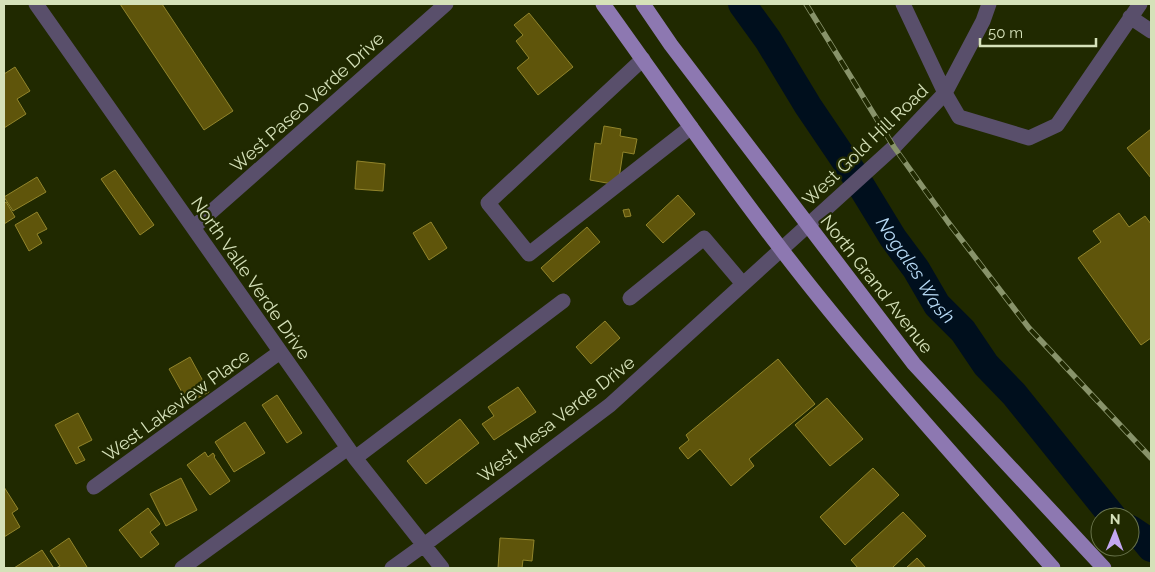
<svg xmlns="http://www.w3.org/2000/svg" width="1155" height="572" viewBox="0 0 1155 572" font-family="Raleway,sans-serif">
	<rect width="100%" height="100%" fill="#202900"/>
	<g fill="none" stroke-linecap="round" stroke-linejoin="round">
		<g stroke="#000f1d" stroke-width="28">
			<path id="s1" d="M 742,4 L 768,40 L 808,106 L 852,171 L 893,238 L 916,269 L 937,305 L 963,331 L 986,365 L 1014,394 L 1113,517"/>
			<path d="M 1130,529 L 1142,537 L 1151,548"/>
		</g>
	</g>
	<path fill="#5f550b" stroke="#92852b" d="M 120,4 L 162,4 L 233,111 L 204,130 Z
		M 529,13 L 573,67 L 538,95 L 517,68 L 529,58 L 516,41 L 523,35 L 514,25 Z
		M 15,67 L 30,91 L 17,99 L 26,114 L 4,128 L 4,74 Z
		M 604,126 L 621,129 L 620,136 L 637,139 L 634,154 L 623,152 L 618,185 L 590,180 L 595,143 L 601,144 Z
		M 1151,129 L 1151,178 L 1127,148 Z
		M 357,161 L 385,164 L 383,191 L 355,189 Z
		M 115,170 L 154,225 L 140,235 L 101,179 Z
		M 37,177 L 46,192 L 13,211 L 4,197 Z
		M 678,195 L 695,214 L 663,243 L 646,225 Z
		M 6,202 L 15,217 L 4,224 L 4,203 Z
		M 629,209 L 631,216 L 625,217 L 623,210 Z
		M 37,212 L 47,229 L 37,234 L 42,243 L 29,251 L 15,225 Z
		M 1119,213 L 1129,227 L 1145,216 L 1151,224 L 1151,338 L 1141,345 L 1078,258 L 1101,242 L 1093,231 Z
		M 431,222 L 447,248 L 429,260 L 413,233 Z
		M 587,227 L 600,242 L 553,282 L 541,268 Z
		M 605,321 L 620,338 L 591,364 L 576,347 Z
		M 190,357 L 209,392 L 188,403 L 169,369 Z
		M 778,359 L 815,404 L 749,459 L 754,466 L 731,486 L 700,449 L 688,459 L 679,448 L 689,440 L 686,435 Z
		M 518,387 L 536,412 L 494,440 L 482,424 L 494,416 L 488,407 Z
		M 277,395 L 302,433 L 287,443 L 262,405 Z
		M 827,398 L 863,439 L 830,466 L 795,425 Z
		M 78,413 L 92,440 L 78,447 L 85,460 L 76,464 L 55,425 Z
		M 460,419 L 479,443 L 426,484 L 407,461 Z
		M 245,422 L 265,453 L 234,472 L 215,442 Z
		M 205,452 L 208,457 L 213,453 L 215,456 L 214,457 L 230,481 L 210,495 L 187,465 Z
		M 873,468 L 899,495 L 845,545 L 820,517 Z
		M 181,478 L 197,510 L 166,526 L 150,494 Z
		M 4,487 L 18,509 L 12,513 L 20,527 L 4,537 Z
		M 148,508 L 160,524 L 150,532 L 159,544 L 141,558 L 119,530 Z
		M 903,512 L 926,536 L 892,568 L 858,568 L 851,560 Z
		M 69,538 L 87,567 L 85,568 L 56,568 L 60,566 L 50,551 Z
		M 500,538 L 534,540 L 532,561 L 523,560 L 522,568 L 498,568 Z
		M 42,550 L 53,567 L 51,568 L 14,568 Z
		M 917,558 L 926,568 L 906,568 Z"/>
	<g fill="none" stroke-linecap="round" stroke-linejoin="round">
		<path stroke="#594f6b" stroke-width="15" d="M 36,4 L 355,458 L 442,568
			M 903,4 L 945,93 L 959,117 L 1029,138 L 1057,125 L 1140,4
			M 1130,17 L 1151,31
			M 643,59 L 488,203 L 529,254 L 691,127
			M 194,227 L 446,4
			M 630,298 L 704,238 L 743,284
			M 355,458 L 563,301
			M 94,487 L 280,352
			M 182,568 L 348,448
			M 392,568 L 424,545 L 610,405 L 894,147 L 945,93 L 983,21 L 989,4"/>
		<path stroke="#8d78b1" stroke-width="15" d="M 603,4 C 662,86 719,169 781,249 C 866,360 961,463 1053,568
			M 643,4 L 671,45 L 914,364 L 1104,568"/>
		<g stroke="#88936a" stroke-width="5.5">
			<path id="rail" d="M 806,4 L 894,147 L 948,222 L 1029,328 L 1151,458"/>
		</g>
		<use href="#rail" stroke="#202900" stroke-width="4" stroke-dasharray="11" stroke-linecap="butt"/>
	</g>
	<g text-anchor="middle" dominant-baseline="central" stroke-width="4.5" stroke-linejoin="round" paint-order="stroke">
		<g font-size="18" fill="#d5e1b9" stroke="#202900">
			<text transform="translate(307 102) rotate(-42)">West Paseo Verde Drive</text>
			<text transform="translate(865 145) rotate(-44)">West Gold Hill Road</text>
			<text transform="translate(251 278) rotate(55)">North Valle Verde Drive</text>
			<text transform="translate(877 284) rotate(52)">North Grand Avenue</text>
			<text transform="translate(176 405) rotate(-36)">West Lakeview Place</text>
			<text transform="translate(556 419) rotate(-38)">West Mesa Verde Drive</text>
		</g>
		<g font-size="19" font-style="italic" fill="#b5d8f3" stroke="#202900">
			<text stroke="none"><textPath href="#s1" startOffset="318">Nogales Wash</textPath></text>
		</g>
	</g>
	<rect width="1155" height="572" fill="none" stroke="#d5e1b9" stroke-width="10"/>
	<g transform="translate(1115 532) rotate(1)"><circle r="24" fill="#202900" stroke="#68734a"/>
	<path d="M0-4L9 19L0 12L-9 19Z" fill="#c3a7f2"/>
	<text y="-8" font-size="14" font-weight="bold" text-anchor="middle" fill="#d5e1b9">N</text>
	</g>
	<path d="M980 38v8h116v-8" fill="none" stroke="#d5e1b9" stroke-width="2.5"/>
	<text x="988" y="38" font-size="15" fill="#d5e1b9" stroke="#202900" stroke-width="4" paint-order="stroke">50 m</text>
</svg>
